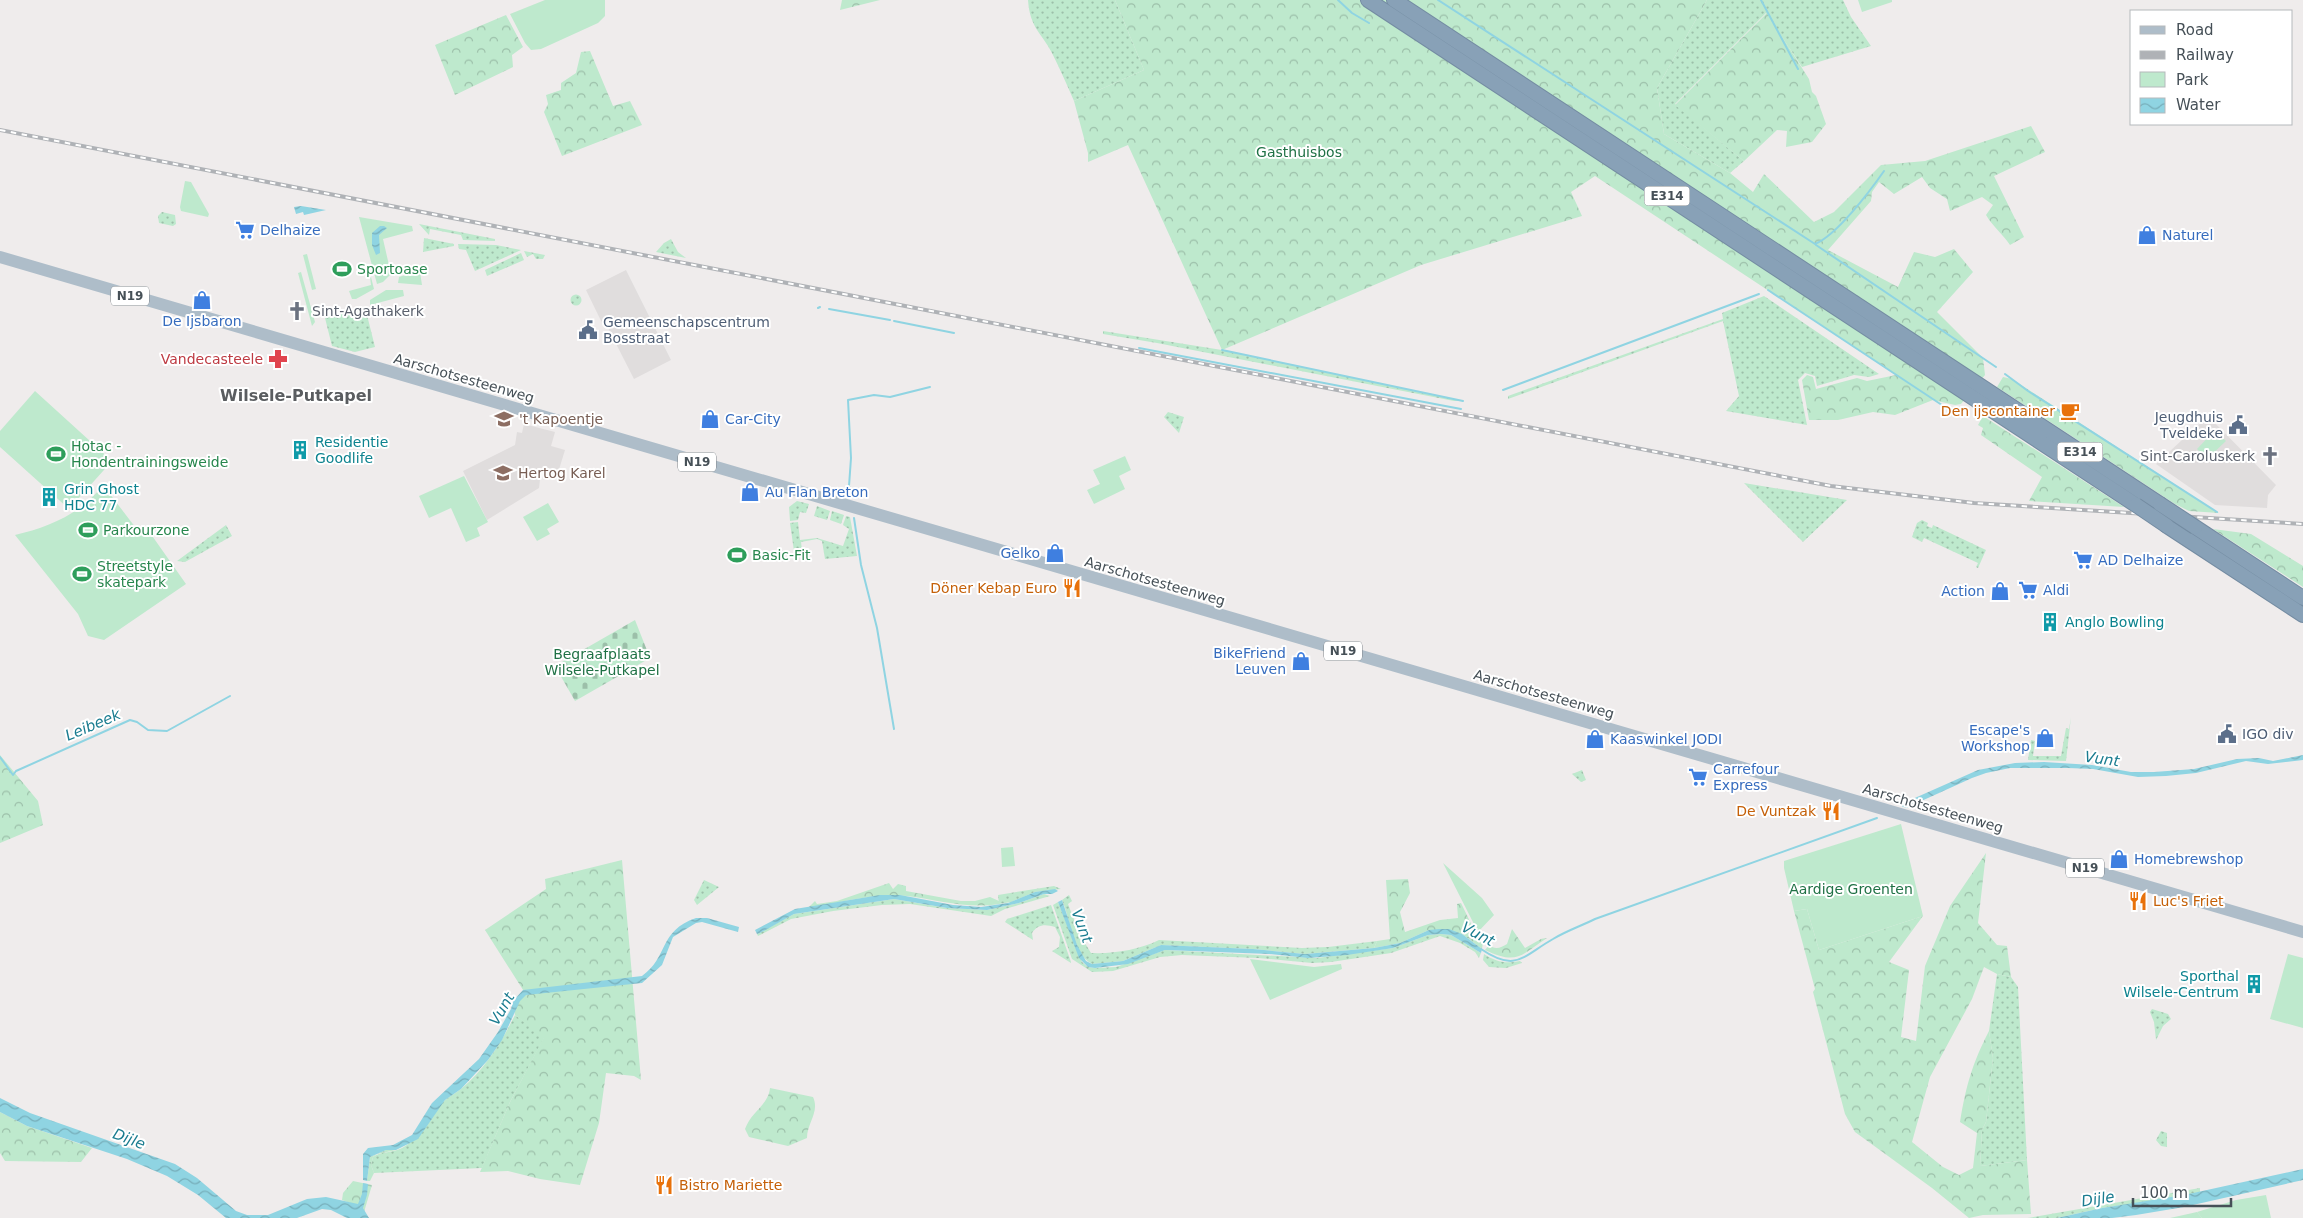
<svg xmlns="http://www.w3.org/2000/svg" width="2303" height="1218" viewBox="0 0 2303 1218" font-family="'DejaVu Sans',sans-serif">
	<defs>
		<pattern id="grass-dots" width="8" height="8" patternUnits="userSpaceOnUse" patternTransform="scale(1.25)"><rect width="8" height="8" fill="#bee9cd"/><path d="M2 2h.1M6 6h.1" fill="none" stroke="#9cbfa9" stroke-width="1.8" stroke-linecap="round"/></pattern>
		<pattern id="forest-crowns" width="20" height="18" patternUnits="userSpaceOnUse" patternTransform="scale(1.25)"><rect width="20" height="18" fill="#bee9cd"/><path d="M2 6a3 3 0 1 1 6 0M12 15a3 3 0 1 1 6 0" fill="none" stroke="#9cbfa9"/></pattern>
		<pattern id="cemetery-stones" width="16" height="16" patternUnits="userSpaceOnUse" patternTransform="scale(1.25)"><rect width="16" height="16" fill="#bee9cd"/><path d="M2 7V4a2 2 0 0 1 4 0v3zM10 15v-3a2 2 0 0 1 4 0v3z" fill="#9cbfa9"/></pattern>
		<pattern id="water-waves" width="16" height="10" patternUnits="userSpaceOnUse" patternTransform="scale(1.25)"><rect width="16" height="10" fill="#8fd4e2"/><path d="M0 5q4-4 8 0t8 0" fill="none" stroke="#77aeba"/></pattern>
	</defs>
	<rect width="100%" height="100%" fill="#efecec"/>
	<path fill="#e0dddd" d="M 626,270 L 671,360 L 634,379 L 608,328 L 604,327 L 586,290 Z
		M 2208,416 L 2276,485 L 2268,495 L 2267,508 L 2215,505 L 2156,464 Z
		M 524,424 L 555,432 L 551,446 L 565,450 L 557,476 L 541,471 L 539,488 L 487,520 L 463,471 L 515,445 L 517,432 L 522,433 Z"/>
	<path fill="url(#grass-dots)" d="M 1028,0 L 1115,0 L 1144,70 L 1074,101 C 1067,85 1060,69 1052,53 C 1041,32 1030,28 1028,0 Z
		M 1707,0 L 1843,0 L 1851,17 L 1871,46 L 1802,67 L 1766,13 L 1675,104 L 1744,161 L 1730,173 L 1664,134 L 1657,88 Z
		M 162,212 L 175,215 L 176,224 L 173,226 L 159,223 L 158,216 Z
		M 419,224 L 495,239 L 495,241 L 463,240 L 461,235 L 430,229 L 429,235 Z
		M 424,238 L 454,244 L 454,246 L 423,252 Z
		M 671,239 L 678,252 L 686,258 L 656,252 L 664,243 Z
		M 458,244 L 496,245 L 521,250 L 475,271 L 466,250 L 459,249 Z
		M 524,251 L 545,255 L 543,259 L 536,259 L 533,254 L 527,257 Z
		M 521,253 L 524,260 L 487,276 L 485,270 Z
		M570.5 300a5.5 5.5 0 1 1 11 0a5.5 5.5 0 1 1-11 0Z
		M 1764,296 L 1879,374 L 1869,377 L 1854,375 L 1817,386 L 1815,376 L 1805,373 L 1798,380 L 1807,425 L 1726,411 L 1739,396 L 1723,321 L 1508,399 L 1508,396 L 1723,319 L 1722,313 Z
		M 365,307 L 375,347 L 355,352 L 332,346 L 325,318 Z
		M 1103,331 L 1222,350 L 1463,401 L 1454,401 L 1157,343 L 1103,334 Z
		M 1168,412 L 1184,417 L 1179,433 L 1164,417 Z
		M 1744,483 L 1847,500 L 1803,542 Z
		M 797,501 L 809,504 L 806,513 L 800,512 L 798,520 L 790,521 L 789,507 Z
		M 817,506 L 830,511 L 827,520 L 814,516 Z
		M 832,511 L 844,515 L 841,524 L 830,520 Z
		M 846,516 L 850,517 L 857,556 L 825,559 L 822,541 L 817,539 L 801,542 L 802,550 L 794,551 L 790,523 L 798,522 L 800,540 L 817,538 L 843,546 L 849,529 L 843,525 Z
		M 1922,520 L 1928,523 L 1927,526 L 1932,528 L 1933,525 L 1986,550 L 1978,568 L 1976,567 L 1978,563 L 1924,538 L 1922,542 L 1912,537 L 1917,523 Z
		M 226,525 L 232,536 L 185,562 L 177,561 Z
		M 2071,717 L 2066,761 L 2028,760 L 2031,740 L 2035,741 L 2033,756 L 2061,756 L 2066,728 L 2069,729 Z
		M 1582,770 L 1586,780 L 1581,782 L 1572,774 Z
		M 704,880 L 719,887 L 697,905 L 694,900 Z
		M 1054,886 L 1061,889 L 1035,892 L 1011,902 L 999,904 L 998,895 Z
		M 1044,894 L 1050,896 L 1005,909 L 991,916 L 910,904 L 882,905 L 833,911 L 791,919 L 758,936 L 757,934 L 794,914 L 894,899 L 947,908 L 987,910 L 1019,903 Z
		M 1069,895 L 1072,901 L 1068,904 L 1080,935 L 1091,953 C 1113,954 1139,950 1159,940 L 1302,948 L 1328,947 L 1377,941 L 1374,948 L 1305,954 L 1253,949 L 1161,945 L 1123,961 L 1092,964 C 1071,952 1071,920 1062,900 Z
		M 1058,902 L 1082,962 L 1088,967 L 1096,968 L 1116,967 L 1165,950 L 1317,958 L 1393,948 L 1428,935 L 1441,934 L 1451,935 L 1481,953 L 1479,958 L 1475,952 L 1460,943 L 1440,936 L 1391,953 L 1331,962 L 1312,963 L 1258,958 L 1182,955 L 1160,957 L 1113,971 L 1092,972 L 1072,959 L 1053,905 Z
		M 1051,905 L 1071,962 L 1071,963 L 1052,951 L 1059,947 L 1060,937 L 1055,927 C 1045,924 1038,924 1032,933 L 1033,940 L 1005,922 L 1007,919 Z
		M 1484,954 C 1496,962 1506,964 1520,961 L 1522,963 L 1506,968 L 1489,967 L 1483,960 Z
		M 1997,974 L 2011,977 L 2018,987 L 2027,1160 L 1980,1166 L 1982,1130 L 1986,1122 L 1993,1058 L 1989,1031 Z
		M 2152,1009 L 2168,1014 L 2171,1019 L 2163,1026 L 2156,1040 L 2154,1022 L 2150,1012 Z
		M 515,1015 L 545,1036 L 510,1102 L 482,1168 L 374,1173 L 371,1165 L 373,1157 C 381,1151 393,1153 402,1148 C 421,1138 430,1115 445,1100 C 450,1096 456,1093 461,1089 C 485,1069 501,1043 515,1015 Z
		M 2161,1131 L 2167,1133 L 2167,1147 L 2161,1146 L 2156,1140 Z
		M 2200,1188 L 2200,1192 L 2160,1200 L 2102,1208 L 2057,1218 L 2028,1218 Z"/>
	<path fill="url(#forest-crowns)" d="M 842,0 L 880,0 L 840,10 Z
		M 1115,0 L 1707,0 L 1657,88 L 1664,134 L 1730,173 L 1753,192 L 1764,174 L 1814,222 L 1834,212 L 1881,165 L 1925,161 L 2031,126 L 2045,152 L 1994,176 L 2024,237 L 2010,245 C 2002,233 1993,227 1986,215 L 1993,205 L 1982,197 L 1950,211 L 1947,199 L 1930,188 L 1922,177 L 1894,194 L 1879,182 L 1872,192 L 1871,201 L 1828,250 L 1898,287 L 1914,252 L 1935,257 L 1954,249 L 1973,272 L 1937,312 L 1983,358 L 1985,375 L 1961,404 L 1955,405 L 1933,400 L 1895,415 L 1873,412 L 1838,420 L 1809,420 L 1802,380 L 1807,375 L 1813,377 L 1816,389 L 1857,378 L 1867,381 L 1896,375 L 1595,176 L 1571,192 L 1582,216 L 1421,265 L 1222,350 L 1128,145 L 1088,162 L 1088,153 L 1074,101 L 1144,70 Z
		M 1767,13 L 1809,79 L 1812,92 L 1816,96 L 1826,124 L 1812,142 L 1786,147 L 1787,131 L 1777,130 L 1744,161 L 1675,105 Z
		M 506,15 L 523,47 L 512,55 L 513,67 L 455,95 L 435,45 Z
		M 590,51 L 613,106 L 630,101 L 642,125 L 562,156 L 544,112 L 548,104 L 546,95 L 561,90 L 561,83 L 576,73 L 581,52 Z
		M 2003,377 L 2012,379 L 2219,513 L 2189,511 L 2175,504 L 1997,387 Z
		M 1983,416 L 2124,507 L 2029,501 L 2042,477 L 1981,435 L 1983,428 L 1978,425 Z
		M 2213,529 L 2251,534 L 2303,566 L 2303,587 Z
		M 0,755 L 38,801 L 43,825 L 0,843 Z
		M 1986,853 L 1978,923 L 1997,945 L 2007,946 L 2011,977 L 1997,974 L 1984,967 L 1972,999 L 1930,1077 L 1912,1142 L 1943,1167 L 1959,1175 L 1973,1168 L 1977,1133 L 1960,1122 C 1966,1086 1972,1064 1989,1031 L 1993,1058 L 1986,1122 L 1982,1130 L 1980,1166 L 2027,1160 L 2031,1214 L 1983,1215 L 1969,1218 L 1932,1188 L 1855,1132 L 1845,1114 L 1813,992 L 1815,989 L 1794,911 L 1807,909 L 1819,950 L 1923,916 L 1889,962 L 1909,970 L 1901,1037 L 1916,1041 L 1925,966 L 1950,906 Z
		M 622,860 L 641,1080 L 634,1076 L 606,1073 L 599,1123 L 580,1185 L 540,1179 L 508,1171 L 480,1172 L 510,1102 L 544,1037 L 515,1015 C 513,1007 519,999 525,993 L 485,930 L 546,889 L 545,879 Z
		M 1408,879 L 1410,893 L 1400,912 L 1405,932 L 1440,920 L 1458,918 L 1457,904 L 1461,903 L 1477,936 L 1483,942 L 1482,949 L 1462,934 L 1429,930 L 1400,943 L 1374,948 L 1377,941 L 1390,939 L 1386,880 Z
		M 889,883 L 893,889 L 898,884 L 906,886 L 906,891 L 961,901 L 975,901 L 990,897 L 999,901 L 999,904 C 966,909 939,900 907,896 C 876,892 839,903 808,908 L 815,901 L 817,904 L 837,901 Z
		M 1512,929 L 1525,948 L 1541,939 L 1547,938 C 1520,956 1517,965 1485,950 L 1489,945 C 1495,950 1501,948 1507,944 Z
		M 770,1088 L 813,1097 C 820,1112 807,1123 807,1138 L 788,1146 L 749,1137 L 745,1129 C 752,1110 768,1106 770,1088 Z
		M 0,1112 L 27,1126 L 92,1148 L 81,1162 L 5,1161 L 0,1153 Z
		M 386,1150 L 396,1150 L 377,1154 L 373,1157 L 371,1165 L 374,1173 L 370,1181 L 367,1181 L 370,1157 Z
		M 353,1181 L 372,1185 L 364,1212 L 363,1208 L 342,1200 L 343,1193 Z
		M 2197,1212 L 2202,1218 L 2170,1218 Z"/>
	<path fill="url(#cemetery-stones)" d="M 635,620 L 650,658 L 575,701 L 555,666 Z"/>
	<path fill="#bee9cd" d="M 545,0 L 605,0 L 605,16 L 598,23 L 541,49 L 531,50 L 525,43 L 510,14 Z
		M 1858,0 L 1892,0 L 1892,2 L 1862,12 Z
		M 185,181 L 191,182 L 209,214 L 208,217 L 181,211 L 180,207 Z
		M 359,217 L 412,226 L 413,231 L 383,239 L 391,274 L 383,282 L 377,284 Z
		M 307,254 L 316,289 L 312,290 L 303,255 Z
		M 418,271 L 420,272 L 422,285 L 398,283 L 399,277 Z
		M 301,272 L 315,322 L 312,326 L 298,273 Z
		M 370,277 L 371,277 L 374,289 L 356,299 L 352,299 L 349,291 L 371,285 Z
		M 386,290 L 403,290 L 404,296 L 370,305 L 370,300 Z
		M 35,391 L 112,461 L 69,509 L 0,447 L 0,431 Z
		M 2215,430 L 2226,441 L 2207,459 L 2197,449 Z
		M 1125,456 L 1131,470 L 1119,476 L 1125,489 L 1094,504 L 1087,490 L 1100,484 L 1093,470 Z
		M 464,476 L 488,522 L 477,528 L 480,536 L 466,542 L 451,508 L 429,518 L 419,496 Z
		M 103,485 L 142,536 L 148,530 L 186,584 L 104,640 L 88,636 L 78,614 L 15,535 C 49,527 81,514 103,485 Z
		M 548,503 L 559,522 L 547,529 L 550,534 L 537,541 L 523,517 Z
		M 1901,824 L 1923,916 L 1819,950 L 1807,909 L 1794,911 L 1784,868 L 1784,861 Z
		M 1013,847 L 1015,866 L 1002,867 L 1001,848 Z
		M 1443,863 L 1482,898 L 1494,915 L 1478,932 Z
		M 2288,954 L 2303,958 L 2303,1028 L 2270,1019 Z
		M 1250,959 L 1314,967 L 1341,964 L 1342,969 L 1270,1000 Z
		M 2266,1195 L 2271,1218 L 2202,1218 L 2197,1212 L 2236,1200 Z"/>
	<path fill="url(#water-waves)" d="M 301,206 L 326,210 L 304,215 L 303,212 L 296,214 L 294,207 Z
		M 380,226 L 384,226 L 387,228 L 379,235 L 380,253 L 376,255 L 372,245 L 372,233 Z
		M 2303,755 L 2303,760 L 2268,764 L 2246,761 L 2196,773 L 2166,776 L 2138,777 L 2093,769 L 2068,768 L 2010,768 L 1986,773 L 1972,778 L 1906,808 L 1899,805 L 1978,770 L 2015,763 L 2044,762 L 2092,765 L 2131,772 L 2154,772 L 2194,769 L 2237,759 L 2259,758 L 2273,761 Z
		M 1055,889 L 1058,891 L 1052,894 L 1044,894 L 1019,903 L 987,910 L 947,908 L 894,899 L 794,914 L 760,933 L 757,934 L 755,930 L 795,909 L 880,895 L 900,895 L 953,905 L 981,907 L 1008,903 L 1035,892 Z
		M 1062,900 L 1077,945 L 1086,961 L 1092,964 L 1123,961 L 1161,945 L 1253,949 L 1305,954 L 1374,948 L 1400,943 L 1429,930 L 1439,929 L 1449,929 L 1462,934 L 1482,949 L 1481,953 L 1451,935 L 1441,934 L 1428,935 L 1393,948 L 1347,955 L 1308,958 L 1269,954 L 1165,950 L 1128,964 L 1095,968 L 1088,967 L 1079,958 L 1058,902 Z
		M 696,918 L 707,918 L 739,927 L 738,932 L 702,922 L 696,923 L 673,937 L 662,965 L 642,983 L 526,995 L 520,1001 L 502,1040 L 488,1060 L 461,1089 L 445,1100 L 418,1139 L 396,1150 L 386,1150 L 370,1157 L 367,1181 L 363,1180 L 363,1154 L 368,1148 L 393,1145 L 412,1135 L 432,1103 L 479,1059 L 498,1032 L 511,1009 L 513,1001 L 523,990 L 642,976 C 669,957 658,931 696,918 Z
		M 0,1098 L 30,1113 L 175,1164 L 197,1178 L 236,1211 L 247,1215 L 268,1215 L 307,1199 L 326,1197 L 358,1204 L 362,1194 L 363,1183 L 368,1184 L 367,1195 L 363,1208 L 369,1218 L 347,1218 L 331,1210 L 322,1209 L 297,1218 L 226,1218 L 198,1195 L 167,1176 L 127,1159 L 27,1126 L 0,1112 Z
		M 2303,1169 L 2303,1180 L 2184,1207 L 2136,1215 L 2112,1218 L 2057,1218 L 2102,1208 L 2184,1195 Z"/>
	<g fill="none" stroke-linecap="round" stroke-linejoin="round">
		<path stroke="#8fd4e2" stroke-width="2" d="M 1338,0 L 1352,13 L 1369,23
			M 1438,0 L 1815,244 C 1837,235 1870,191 1884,171
			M 1761,0 L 1798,69
			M 1816,245 L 1996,367
			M 1768,290 L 1957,415
			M 818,308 L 820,307
			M 829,309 L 890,320
			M 894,321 L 954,333
			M 1139,348 L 1461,409
			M 1222,350 L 1463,401
			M 2005,374 L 2028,391 L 2217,512
			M 1503,390 L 1759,294
			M 851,495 L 849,486 L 851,458 L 848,400 L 874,395 L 890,397 L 930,387
			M 854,518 L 861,565 L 877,628 L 894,729
			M 0,757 L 13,775 L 16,771 L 130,720 L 137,722 L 148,730 L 167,731 L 230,696
			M 1481,949 C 1516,973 1523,956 1553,939 C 1566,931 1581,926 1595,919 L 1877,818"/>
		<g stroke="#748ca2" stroke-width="16">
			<path id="highway" d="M 1368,0 L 2136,505
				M 1394,0 L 2160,504
				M 2167,526 L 2303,615
				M 2195,527 L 2303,598"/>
		</g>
		<path stroke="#aebdc9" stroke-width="12" d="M 0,257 L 2303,932"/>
		<use href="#highway" stroke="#88a1b7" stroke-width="14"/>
		<g stroke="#afb2b6" stroke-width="4">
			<path id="rail" d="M 0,130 L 1831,486 L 1974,503 L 2303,524"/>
		</g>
		<use href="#rail" stroke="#fff" stroke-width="2" stroke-dasharray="5.5" stroke-linecap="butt"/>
		<g stroke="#748ca2" stroke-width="16" stroke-linecap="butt">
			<path id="highway-bridge" d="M 2160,504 L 2195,527
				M 2136,505 L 2167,526"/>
		</g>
		<use href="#highway-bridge" stroke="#88a1b7" stroke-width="14"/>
	</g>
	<defs>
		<g id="supermarket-bare" transform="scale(1.5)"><path d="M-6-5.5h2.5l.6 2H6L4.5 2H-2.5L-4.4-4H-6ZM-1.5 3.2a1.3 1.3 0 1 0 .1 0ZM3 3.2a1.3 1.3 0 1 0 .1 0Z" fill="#3f7fe0" stroke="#fff" stroke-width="2.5" paint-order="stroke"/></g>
		<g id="shop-bare" transform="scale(1.5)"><path d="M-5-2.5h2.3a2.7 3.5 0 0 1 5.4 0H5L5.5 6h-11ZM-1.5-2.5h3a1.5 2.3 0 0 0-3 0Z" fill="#3f7fe0" stroke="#fff" stroke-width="2.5" paint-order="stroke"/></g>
		<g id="stadium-bare" transform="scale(1.5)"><path d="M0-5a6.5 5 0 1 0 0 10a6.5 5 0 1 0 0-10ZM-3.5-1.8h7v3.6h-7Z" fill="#2e9e5b" stroke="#fff" stroke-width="2.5" paint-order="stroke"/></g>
		<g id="church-bare" transform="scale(1.5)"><path d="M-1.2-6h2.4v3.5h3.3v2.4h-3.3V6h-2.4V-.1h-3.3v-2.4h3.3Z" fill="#6b7280" stroke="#fff" stroke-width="2.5" paint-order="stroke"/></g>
		<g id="civic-bare" transform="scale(1.5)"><path d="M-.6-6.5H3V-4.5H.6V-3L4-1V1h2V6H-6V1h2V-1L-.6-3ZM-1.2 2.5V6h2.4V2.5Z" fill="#5c6f8a" stroke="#fff" stroke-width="2.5" paint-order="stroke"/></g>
		<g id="pharmacy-bare" transform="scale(1.5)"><path d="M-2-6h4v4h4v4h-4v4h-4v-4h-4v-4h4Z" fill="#e0444e" stroke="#fff" stroke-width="2.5" paint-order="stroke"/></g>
		<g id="cafe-bare" transform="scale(1.5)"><path d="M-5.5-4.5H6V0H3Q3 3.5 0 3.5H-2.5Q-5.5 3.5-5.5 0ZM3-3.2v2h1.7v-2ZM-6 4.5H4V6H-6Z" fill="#e8710a" stroke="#fff" stroke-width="2.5" paint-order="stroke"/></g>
		<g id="school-bare" transform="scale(1.5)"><path d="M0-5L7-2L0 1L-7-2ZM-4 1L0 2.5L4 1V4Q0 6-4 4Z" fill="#8d6e63" stroke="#fff" stroke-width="2.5" paint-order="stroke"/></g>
		<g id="building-bare" transform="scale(1.5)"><path d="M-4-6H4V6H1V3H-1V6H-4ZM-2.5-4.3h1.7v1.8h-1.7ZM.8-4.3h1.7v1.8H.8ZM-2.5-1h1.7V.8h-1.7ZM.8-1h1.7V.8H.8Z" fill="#0f9aa8" stroke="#fff" stroke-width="2.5" paint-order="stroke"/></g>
		<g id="restaurant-bare" transform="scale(1.5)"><path d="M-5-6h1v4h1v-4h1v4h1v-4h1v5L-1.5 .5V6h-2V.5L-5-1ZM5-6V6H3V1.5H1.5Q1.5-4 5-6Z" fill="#e8710a" stroke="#fff" stroke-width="2.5" paint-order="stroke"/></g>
	</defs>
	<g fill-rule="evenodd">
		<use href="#supermarket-bare" x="245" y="230"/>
		<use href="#shop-bare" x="2147" y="235"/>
		<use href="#stadium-bare" x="342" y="269"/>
		<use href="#shop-bare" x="202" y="300"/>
		<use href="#church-bare" x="297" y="311"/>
		<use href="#civic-bare" x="588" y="330"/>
		<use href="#pharmacy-bare" x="278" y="359"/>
		<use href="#cafe-bare" x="2070" y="411"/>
		<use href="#school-bare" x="504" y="419"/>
		<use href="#shop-bare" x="710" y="419"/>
		<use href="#civic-bare" x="2238" y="425"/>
		<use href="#building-bare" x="300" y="450"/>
		<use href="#stadium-bare" x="56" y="454"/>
		<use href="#church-bare" x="2270" y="456"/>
		<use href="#school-bare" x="503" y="473"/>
		<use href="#shop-bare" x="750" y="492"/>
		<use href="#building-bare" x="49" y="497"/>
		<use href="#stadium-bare" x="88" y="530"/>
		<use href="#shop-bare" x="1055" y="553"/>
		<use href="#stadium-bare" x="737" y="555"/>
		<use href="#supermarket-bare" x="2083" y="560"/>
		<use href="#stadium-bare" x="82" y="574"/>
		<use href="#restaurant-bare" x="1072" y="588"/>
		<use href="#supermarket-bare" x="2028" y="590"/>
		<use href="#shop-bare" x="2000" y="591"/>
		<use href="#building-bare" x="2050" y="622"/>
		<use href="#shop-bare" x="1301" y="661"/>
		<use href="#civic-bare" x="2227" y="734"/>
		<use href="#shop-bare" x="2045" y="738"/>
		<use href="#shop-bare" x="1595" y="739"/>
		<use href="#supermarket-bare" x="1698" y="777"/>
		<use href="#restaurant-bare" x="1831" y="811"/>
		<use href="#shop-bare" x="2119" y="859"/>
		<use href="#restaurant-bare" x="2138" y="901"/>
		<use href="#building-bare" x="2254" y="984"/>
		<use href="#restaurant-bare" x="664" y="1185"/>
	</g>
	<g text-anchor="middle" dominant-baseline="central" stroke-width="4" stroke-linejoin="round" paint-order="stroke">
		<g fill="#fff" stroke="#7e8489" stroke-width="1">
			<rect x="1644.5" y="186.5" width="45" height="19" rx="4"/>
			<rect x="111" y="286.5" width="38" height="19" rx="4"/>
			<rect x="2057.5" y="442.5" width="45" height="19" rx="4"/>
			<rect x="678" y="452.5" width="38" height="19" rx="4"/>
			<rect x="1324" y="641.5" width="38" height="19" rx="4"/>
			<rect x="2066" y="858.5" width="38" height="19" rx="4"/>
		</g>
		<g font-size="12" font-weight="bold" fill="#465057">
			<text x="1667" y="196">E314</text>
			<text x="130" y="296">N19</text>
			<text x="2080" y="452">E314</text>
			<text x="697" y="462">N19</text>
			<text x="1343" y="651">N19</text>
			<text x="2085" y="868">N19</text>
		</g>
		<g font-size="14" fill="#1f7145" stroke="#fff">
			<text x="1299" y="152">Gasthuisbos</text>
			<text x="602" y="654">Begraafplaats<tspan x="602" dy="16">Wilsele-Putkapel</tspan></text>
			<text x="1851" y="889">Aardige Groenten</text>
		</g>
		<g font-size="14" fill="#366cbe" stroke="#fff" text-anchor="start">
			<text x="260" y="230">Delhaize</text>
			<text x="2162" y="235">Naturel</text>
			<text x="202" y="321" text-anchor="middle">De Ijsbaron</text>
			<text x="725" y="419">Car-City</text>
			<text x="765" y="492">Au Flan Breton</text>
			<text x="1040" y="553" text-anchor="end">Gelko</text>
			<text x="2098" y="560">AD Delhaize</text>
			<text x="2043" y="590">Aldi</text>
			<text x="1985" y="591" text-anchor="end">Action</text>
			<text x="1286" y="653" text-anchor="end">BikeFriend<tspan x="1286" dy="16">Leuven</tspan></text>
			<text x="2030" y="730" text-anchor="end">Escape's<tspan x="2030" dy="16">Workshop</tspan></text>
			<text x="1610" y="739">Kaaswinkel JODI</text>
			<text x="1713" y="769">Carrefour<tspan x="1713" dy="16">Express</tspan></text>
			<text x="2134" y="859">Homebrewshop</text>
		</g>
		<g font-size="14" fill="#27864d" stroke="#fff" text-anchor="start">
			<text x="357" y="269">Sportoase</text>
			<text x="71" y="446">Hotac -<tspan x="71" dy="16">Hondentrainingsweide</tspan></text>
			<text x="103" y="530">Parkourzone</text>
			<text x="752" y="555">Basic-Fit</text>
			<text x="97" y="566">Streetstyle<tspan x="97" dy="16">skatepark</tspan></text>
		</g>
		<g font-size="14" fill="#5b616d" stroke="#fff" text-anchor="start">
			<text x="312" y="311">Sint-Agathakerk</text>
			<text x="2255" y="456" text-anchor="end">Sint-Caroluskerk</text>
		</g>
		<g font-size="14" fill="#4e5e75" stroke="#fff" text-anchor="start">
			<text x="603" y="322">Gemeenschapscentrum<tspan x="603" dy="16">Bosstraat</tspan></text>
			<text x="2223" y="417" text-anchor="end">Jeugdhuis<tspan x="2223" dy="16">Tveldeke</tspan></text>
			<text x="2242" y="734">IGO div</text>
		</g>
		<g font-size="14" fill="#be3a42" stroke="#fff" text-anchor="end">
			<text x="263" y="359">Vandecasteele</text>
		</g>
		<g font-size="14" fill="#465057" stroke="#fff">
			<text transform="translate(464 378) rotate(16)">Aarschotsesteenweg</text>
			<text transform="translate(1155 581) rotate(16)">Aarschotsesteenweg</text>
			<text transform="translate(1544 694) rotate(16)">Aarschotsesteenweg</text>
			<text transform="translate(1933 808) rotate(16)">Aarschotsesteenweg</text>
		</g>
		<g font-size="14" fill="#c56008" stroke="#fff" text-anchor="end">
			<text x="2055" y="411">Den ijscontainer</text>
			<text x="1057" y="588">Döner Kebap Euro</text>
			<text x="1816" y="811">De Vuntzak</text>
			<text x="2153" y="901" text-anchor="start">Luc's Friet</text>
			<text x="679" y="1185" text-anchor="start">Bistro Mariette</text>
		</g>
		<g font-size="14" fill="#785e54" stroke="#fff" text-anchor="start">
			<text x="519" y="419">'t Kapoentje</text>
			<text x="518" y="473">Hertog Karel</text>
		</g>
		<g font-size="14" fill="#0d838f" stroke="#fff" text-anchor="start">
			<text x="315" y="442">Residentie<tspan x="315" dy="16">Goodlife</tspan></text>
			<text x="64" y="489">Grin Ghost<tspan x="64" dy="16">HDC 77</tspan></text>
			<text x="2065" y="622">Anglo Bowling</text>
			<text x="2239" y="976" text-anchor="end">Sporthal<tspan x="2239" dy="16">Wilsele-Centrum</tspan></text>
		</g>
		<g font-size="15" font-style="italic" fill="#1a7c90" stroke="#fff">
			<text transform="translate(93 725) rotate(-23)">Leibeek</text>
			<text transform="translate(2102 759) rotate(8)">Vunt</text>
			<text transform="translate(1082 926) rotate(70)">Vunt</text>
			<text transform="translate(1478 934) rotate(28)">Vunt</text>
			<text transform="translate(502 1009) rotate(-60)">Vunt</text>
			<text transform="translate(129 1139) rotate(21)">Dijle</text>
			<text transform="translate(2098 1199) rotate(-9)">Dijle</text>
		</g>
		<g font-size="16" font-weight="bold" fill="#5a5d60" stroke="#fff">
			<text x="296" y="395">Wilsele-Putkapel</text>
		</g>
	</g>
	<rect x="2130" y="10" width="162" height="115" fill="#ffffff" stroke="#b5b9bc"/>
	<rect x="2140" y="26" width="25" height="8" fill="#aebdc9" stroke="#b5b9bc"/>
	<text x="2176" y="35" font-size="15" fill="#465057">Road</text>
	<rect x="2140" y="51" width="25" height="8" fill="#afb2b6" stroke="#b5b9bc"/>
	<text x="2176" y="60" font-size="15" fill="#465057">Railway</text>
	<rect x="2140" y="72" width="25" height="15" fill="#bee9cd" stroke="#b5b9bc"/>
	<text x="2176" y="85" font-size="15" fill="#465057">Park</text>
	<rect x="2140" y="98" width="25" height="15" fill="url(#water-waves)" stroke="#b5b9bc"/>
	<text x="2176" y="110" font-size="15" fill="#465057">Water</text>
	<path d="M2133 1198v8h98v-8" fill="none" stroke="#465057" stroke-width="2.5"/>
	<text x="2140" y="1198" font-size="15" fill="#465057" stroke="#ffffff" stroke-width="4" paint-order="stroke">100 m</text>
</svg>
